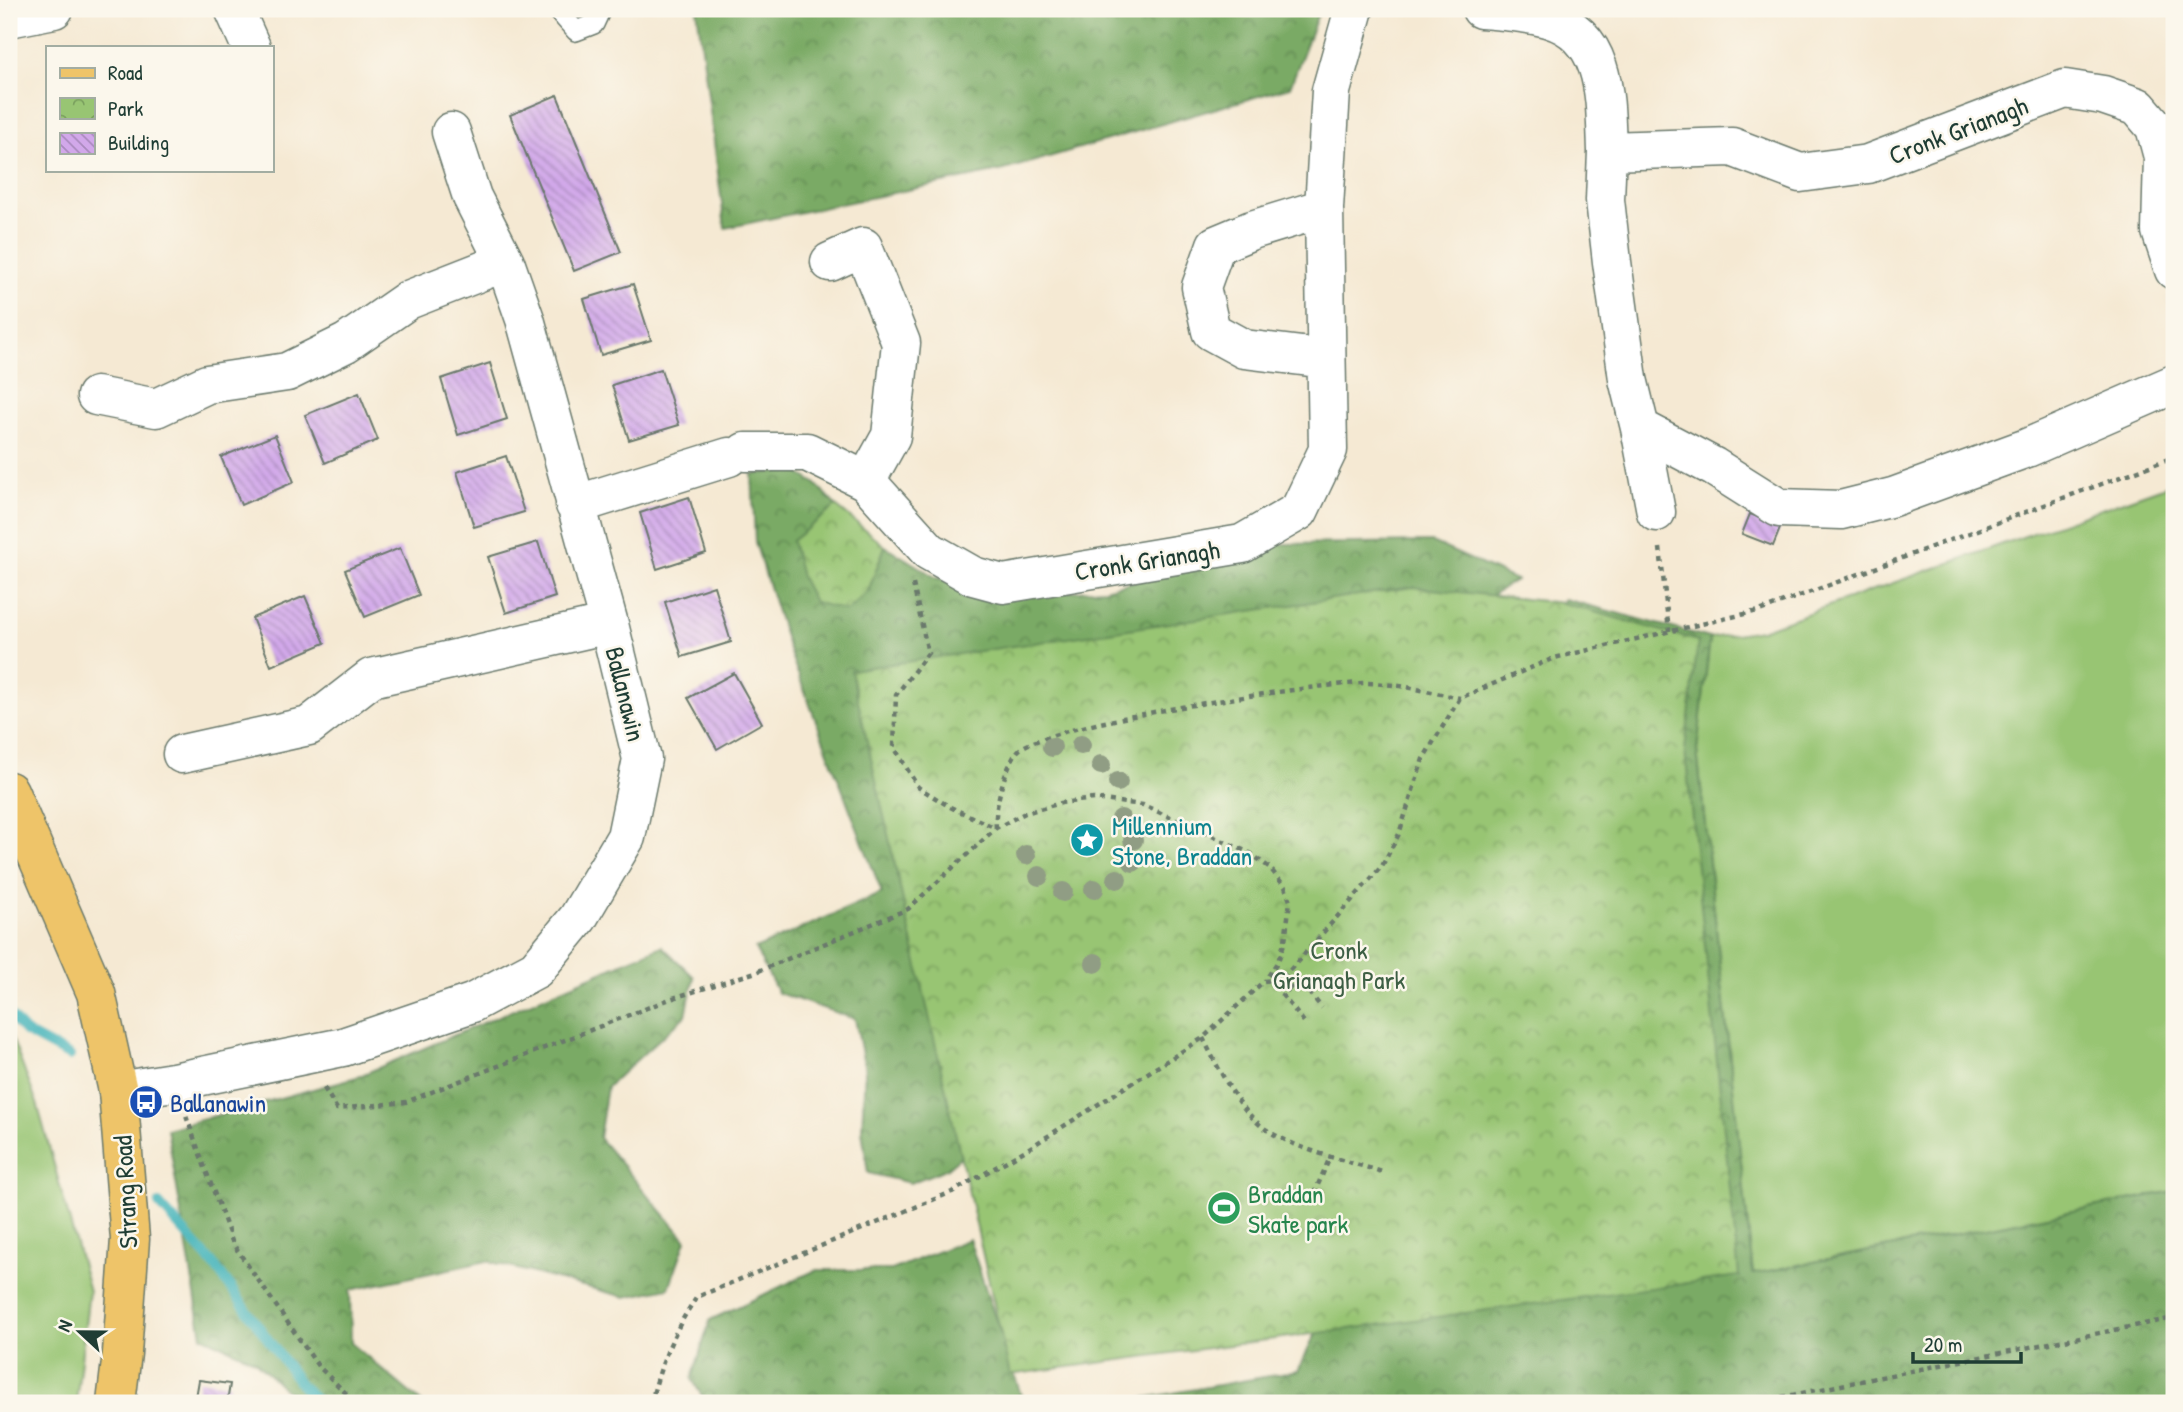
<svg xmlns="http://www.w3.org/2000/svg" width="2183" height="1412" viewBox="0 0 2183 1412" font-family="'Patrick Hand',sans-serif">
	<defs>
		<pattern id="forest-crowns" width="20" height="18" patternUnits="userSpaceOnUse" patternTransform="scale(1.75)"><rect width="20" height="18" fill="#7aaa65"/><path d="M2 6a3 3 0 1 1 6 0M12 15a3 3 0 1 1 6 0" fill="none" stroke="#638c54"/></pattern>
		<pattern id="park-crowns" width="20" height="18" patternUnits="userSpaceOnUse" patternTransform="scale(1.75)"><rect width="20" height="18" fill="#98c573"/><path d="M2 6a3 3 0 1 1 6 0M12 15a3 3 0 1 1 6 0" fill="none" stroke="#7ba15f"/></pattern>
		<pattern id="building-back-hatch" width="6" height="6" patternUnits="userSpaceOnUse" patternTransform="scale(1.75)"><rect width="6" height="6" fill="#d2a8ea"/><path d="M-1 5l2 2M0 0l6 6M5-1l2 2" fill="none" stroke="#aa8abe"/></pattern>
	</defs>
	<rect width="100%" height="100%" fill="#fbf7ec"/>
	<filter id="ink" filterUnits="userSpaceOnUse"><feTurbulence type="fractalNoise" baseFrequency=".0143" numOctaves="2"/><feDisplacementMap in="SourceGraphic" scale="14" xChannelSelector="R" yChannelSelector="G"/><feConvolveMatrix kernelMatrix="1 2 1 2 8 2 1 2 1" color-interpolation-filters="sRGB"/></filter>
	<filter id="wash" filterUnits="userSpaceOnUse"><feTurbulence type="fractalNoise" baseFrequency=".00686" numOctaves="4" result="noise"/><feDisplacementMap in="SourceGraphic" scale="28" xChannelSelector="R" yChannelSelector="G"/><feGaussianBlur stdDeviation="1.57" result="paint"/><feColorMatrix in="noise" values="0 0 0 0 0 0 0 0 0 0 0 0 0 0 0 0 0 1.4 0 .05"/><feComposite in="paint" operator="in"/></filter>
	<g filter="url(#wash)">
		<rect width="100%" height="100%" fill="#f5e9d3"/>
		<path fill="#98c573" stroke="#5c8154" stroke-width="2" d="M 2174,483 L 2174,1191 L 1753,1274 L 1697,750 L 1710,638 L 1761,630 Z
			M 9,1031 L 37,1103 L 89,1291 L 76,1403 L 9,1403 Z"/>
		<path fill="url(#forest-crowns)" stroke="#4c744c" stroke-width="2" d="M 697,9 L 1320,9 L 1290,87 L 1004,170 L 725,228 Z
			M 794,470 L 815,483 L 836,506 L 792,541 L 868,591 L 885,546 L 935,577 L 993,597 L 1104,589 L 1281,544 L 1432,542 L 1516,580 L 1461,614 L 978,1142 L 946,1169 L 910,1183 L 868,1173 L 862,1130 L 865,1069 L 855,1019 L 778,993 L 755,949 L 882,893 L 790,653 L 755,542 L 752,474 Z
			M 1564,599 L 1710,638 L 1697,750 L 1753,1274 L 2174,1191 L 2174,1403 L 1116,1403 L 1298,1371 L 1338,1287 L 1544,629 Z
			M 662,946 L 694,977 L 686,1015 L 607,1087 L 599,1138 L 686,1240 L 669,1288 L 625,1297 L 487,1261 L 350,1290 L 351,1343 L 422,1403 L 299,1403 L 254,1360 L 202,1336 L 167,1129 L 357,1077 Z
			M 969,1239 L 1022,1398 L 1039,1403 L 706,1403 L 692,1379 L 710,1320 L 816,1270 L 892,1270 Z"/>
		<path fill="url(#park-crowns)" stroke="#5c8154" stroke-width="2" d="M 836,506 L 885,546 L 868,591 L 847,611 L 814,602 L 801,577 L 792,541 Z
			M 1413,587 L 1562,603 L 1698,641 L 1685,750 L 1739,1276 L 1010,1375 L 851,670 Z"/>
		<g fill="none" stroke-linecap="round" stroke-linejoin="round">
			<path stroke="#41b2b9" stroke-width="10" d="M 9,1014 L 25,1032 L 70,1056
				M 159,1204 L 215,1266 L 301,1385 L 319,1403"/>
		</g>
		<g id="blocks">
			<path fill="url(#building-back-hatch)" d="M 557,95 L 621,252 L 574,271 L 510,115 Z
				M 633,284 L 651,340 L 601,355 L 584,299 Z
				M 490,363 L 507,419 L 458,435 L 441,379 Z
				M 661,369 L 679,425 L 629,440 L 612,385 Z
				M 359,393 L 378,440 L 325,463 L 305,415 Z
				M 275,435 L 294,482 L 241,505 L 221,457 Z
				M 506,456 L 524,512 L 474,527 L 457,472 Z
				M 689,497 L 706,553 L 657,569 L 640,513 Z
				M 1750,514 L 1781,526 L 1773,546 L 1742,534 Z
				M 538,542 L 555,597 L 506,613 L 488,557 Z
				M 400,548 L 419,595 L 365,617 L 345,570 Z
				M 714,586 L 731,642 L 682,657 L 665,602 Z
				M 305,596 L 325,643 L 271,666 L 252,618 Z
				M 734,673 L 762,723 L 717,749 L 688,698 Z
				M 199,1380 L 230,1384 L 227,1403 L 195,1403 Z"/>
		</g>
	</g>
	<g filter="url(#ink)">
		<use href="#blocks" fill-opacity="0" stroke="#6a796c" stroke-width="2"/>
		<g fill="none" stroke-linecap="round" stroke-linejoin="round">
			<g stroke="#6a796c" stroke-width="22">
				<path id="service" d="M 560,9 L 560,13 L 576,31 L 594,24 L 601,9"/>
			</g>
			<g stroke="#6a796c" stroke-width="41">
				<path id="minor" d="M 234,9 L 251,47
					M 1481,9 C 1504,11 1528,12 1550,19 C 1608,36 1605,102 1607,151 L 1732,147 L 1800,173 L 1868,164 L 2065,89 L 2103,95 L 2138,107 L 2155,127 L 2163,157 L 2161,231 L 2174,270
					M 9,18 L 54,9
					M 1607,151 L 1605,200 L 1612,262 L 1628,379 L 1640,428 L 1714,467 L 1779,508 L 1841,510 L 1893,497 L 2027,448 L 2174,384
					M 1324,208 L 1252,230 L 1216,245 L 1201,287 L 1211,331 L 1244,349 L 1326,359
					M 830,262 L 863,247 L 901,343 L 891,436 L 866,481
					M 96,396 L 156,408 L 207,384 L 287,372 L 346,343 L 408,300 L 505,262
					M 1640,428 L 1656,512
					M 745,452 L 807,452 L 866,481 L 929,551 L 973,576 L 1003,584 L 1242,544 L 1299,511 L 1328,450 L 1324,208 L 1331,91 L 1354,9
					M 575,505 L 729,457
					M 182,754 L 309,726 L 371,678 L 609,624
					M 118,1091 L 173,1082 L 343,1047 L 472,1003 L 536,969 L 578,918 L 626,837 L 642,759 L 609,624 L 525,319 L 505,262 L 472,197 L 451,132"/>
			</g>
			<g stroke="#6a796c" stroke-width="41">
				<path id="primary" d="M 9,791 L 96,993 L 118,1091 L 130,1239 L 122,1353 L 116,1403"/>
			</g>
			<path stroke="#6a796c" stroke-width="4.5" stroke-dasharray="5 5" stroke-linecap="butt" d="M 1660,548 L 1669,631
				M 913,584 L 928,653 L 896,695 L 894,747 L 918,787 L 950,807 L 996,828
				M 996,828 C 994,808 1004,770 1017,752 C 1038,724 1319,683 1365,683 C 1397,683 1429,692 1460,698
				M 1282,979 L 1290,988 L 1299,980 L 1322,1008
				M 1290,988 L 1282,995 L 1305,1023
				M 1203,1038 C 1217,1066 1238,1109 1264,1128 C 1295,1150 1345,1160 1382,1172
				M 324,1088 L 337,1109 L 406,1102 L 670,999 L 756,972 L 908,909 L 996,828 L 1025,813 L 1061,803 L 1094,799 L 1143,805 L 1250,853 L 1270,868 L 1285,887 L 1290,901 L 1285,941 L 1278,961 L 1265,981
				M 186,1116 L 233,1244 L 318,1366 L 356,1403
				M 1310,1203 L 1331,1155
				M 651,1403 C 660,1365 674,1329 697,1297 L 952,1192 L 1026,1150 L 1203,1038 L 1264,981 L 1282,979 L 1382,866 L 1399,834 L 1423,759 L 1460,698 L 1554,658 L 1762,610 L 2174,457
				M 1752,1403 L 2174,1318"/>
			<use href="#service" stroke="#fff" stroke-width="19"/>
			<use href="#minor" stroke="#fff" stroke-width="38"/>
			<use href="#primary" stroke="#eec469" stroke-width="38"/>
		</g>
		<g fill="#909d84">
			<circle cx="1081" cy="745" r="10"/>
			<circle cx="1052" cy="747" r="10"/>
			<circle cx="1101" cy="765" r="10"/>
			<circle cx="1118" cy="782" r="10"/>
			<circle cx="1121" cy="819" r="10"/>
			<circle cx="1133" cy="840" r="10"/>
			<circle cx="1026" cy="855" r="10"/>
			<circle cx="1133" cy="862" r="10"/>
			<circle cx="1039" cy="876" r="10"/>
			<circle cx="1117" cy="879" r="10"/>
			<circle cx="1094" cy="889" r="10"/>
			<circle cx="1063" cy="892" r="10"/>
			<circle cx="1095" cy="963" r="10"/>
		</g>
	</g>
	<defs>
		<g id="sight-disc" transform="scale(1.75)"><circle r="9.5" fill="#0f9aa8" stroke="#fbf7ec"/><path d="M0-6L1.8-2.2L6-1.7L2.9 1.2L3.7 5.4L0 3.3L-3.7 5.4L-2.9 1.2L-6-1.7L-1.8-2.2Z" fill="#fff"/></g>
		<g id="bus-disc" transform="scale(1.75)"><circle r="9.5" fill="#1a4fb4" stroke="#fbf7ec"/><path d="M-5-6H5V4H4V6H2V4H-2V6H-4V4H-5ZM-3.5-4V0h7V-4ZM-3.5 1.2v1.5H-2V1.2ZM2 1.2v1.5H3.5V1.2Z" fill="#fff"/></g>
		<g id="stadium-disc" transform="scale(1.75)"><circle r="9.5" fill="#2e9e5b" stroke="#fbf7ec"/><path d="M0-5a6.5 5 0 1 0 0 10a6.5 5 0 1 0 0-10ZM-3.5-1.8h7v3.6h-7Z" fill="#fff"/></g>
	</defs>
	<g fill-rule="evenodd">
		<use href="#sight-disc" x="1087" y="840"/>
		<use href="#bus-disc" x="146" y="1102"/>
		<use href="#stadium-disc" x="1224" y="1208"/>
	</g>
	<g text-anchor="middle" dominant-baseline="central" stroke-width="5" stroke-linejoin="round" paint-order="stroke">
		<g font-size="26" fill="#1f3d34" stroke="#fbf7ec">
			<text transform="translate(1958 130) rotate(-21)">Cronk Grianagh</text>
			<text transform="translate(1147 560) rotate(-9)">Cronk Grianagh</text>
			<text transform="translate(626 694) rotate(76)">Ballanawin</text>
			<text transform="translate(125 1192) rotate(-93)">Strang Road</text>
		</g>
		<g font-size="26" fill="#0d838f" stroke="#fbf7ec" text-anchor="start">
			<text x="1112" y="825">Millennium<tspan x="1112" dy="30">Stone, Braddan</tspan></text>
		</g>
		<g font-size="26" fill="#3d5f44" stroke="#fbf7ec">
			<text x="1339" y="949">Cronk<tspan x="1339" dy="30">Grianagh Park</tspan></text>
		</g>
		<g font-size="26" fill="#164399" stroke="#fbf7ec" text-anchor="start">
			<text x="170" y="1102">Ballanawin</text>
		</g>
		<g font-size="26" fill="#27864d" stroke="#fbf7ec" text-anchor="start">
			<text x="1248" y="1193">Braddan<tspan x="1248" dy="30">Skate park</tspan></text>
		</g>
	</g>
	<rect width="2183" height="1412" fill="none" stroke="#fbf7ec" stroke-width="35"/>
	<rect x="46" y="46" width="228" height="126" fill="#fbf7ec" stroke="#a3ada2" stroke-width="2"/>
	<rect x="60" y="68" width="35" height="10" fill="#eec469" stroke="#a3ada2" stroke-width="2"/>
	<text x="108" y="80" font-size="21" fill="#1f3d34">Road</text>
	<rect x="60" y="98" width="35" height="21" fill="url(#park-crowns)" stroke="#a3ada2" stroke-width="2"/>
	<text x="108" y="116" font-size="21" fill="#1f3d34">Park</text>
	<rect x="60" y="133" width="35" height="21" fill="url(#building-back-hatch)" stroke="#a3ada2" stroke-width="2"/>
	<text x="108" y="150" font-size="21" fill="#1f3d34">Building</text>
	<g transform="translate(80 1332) rotate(292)" stroke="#fbf7ec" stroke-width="5" paint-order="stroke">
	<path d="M0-5L12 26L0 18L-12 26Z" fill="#1f3d34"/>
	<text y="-10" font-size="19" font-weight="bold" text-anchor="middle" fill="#1f3d34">N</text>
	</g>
	<path d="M1913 1352v10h108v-10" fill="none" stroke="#1f3d34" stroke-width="3.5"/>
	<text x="1924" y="1352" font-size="21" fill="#1f3d34" stroke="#fbf7ec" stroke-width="5" paint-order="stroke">20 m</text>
</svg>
